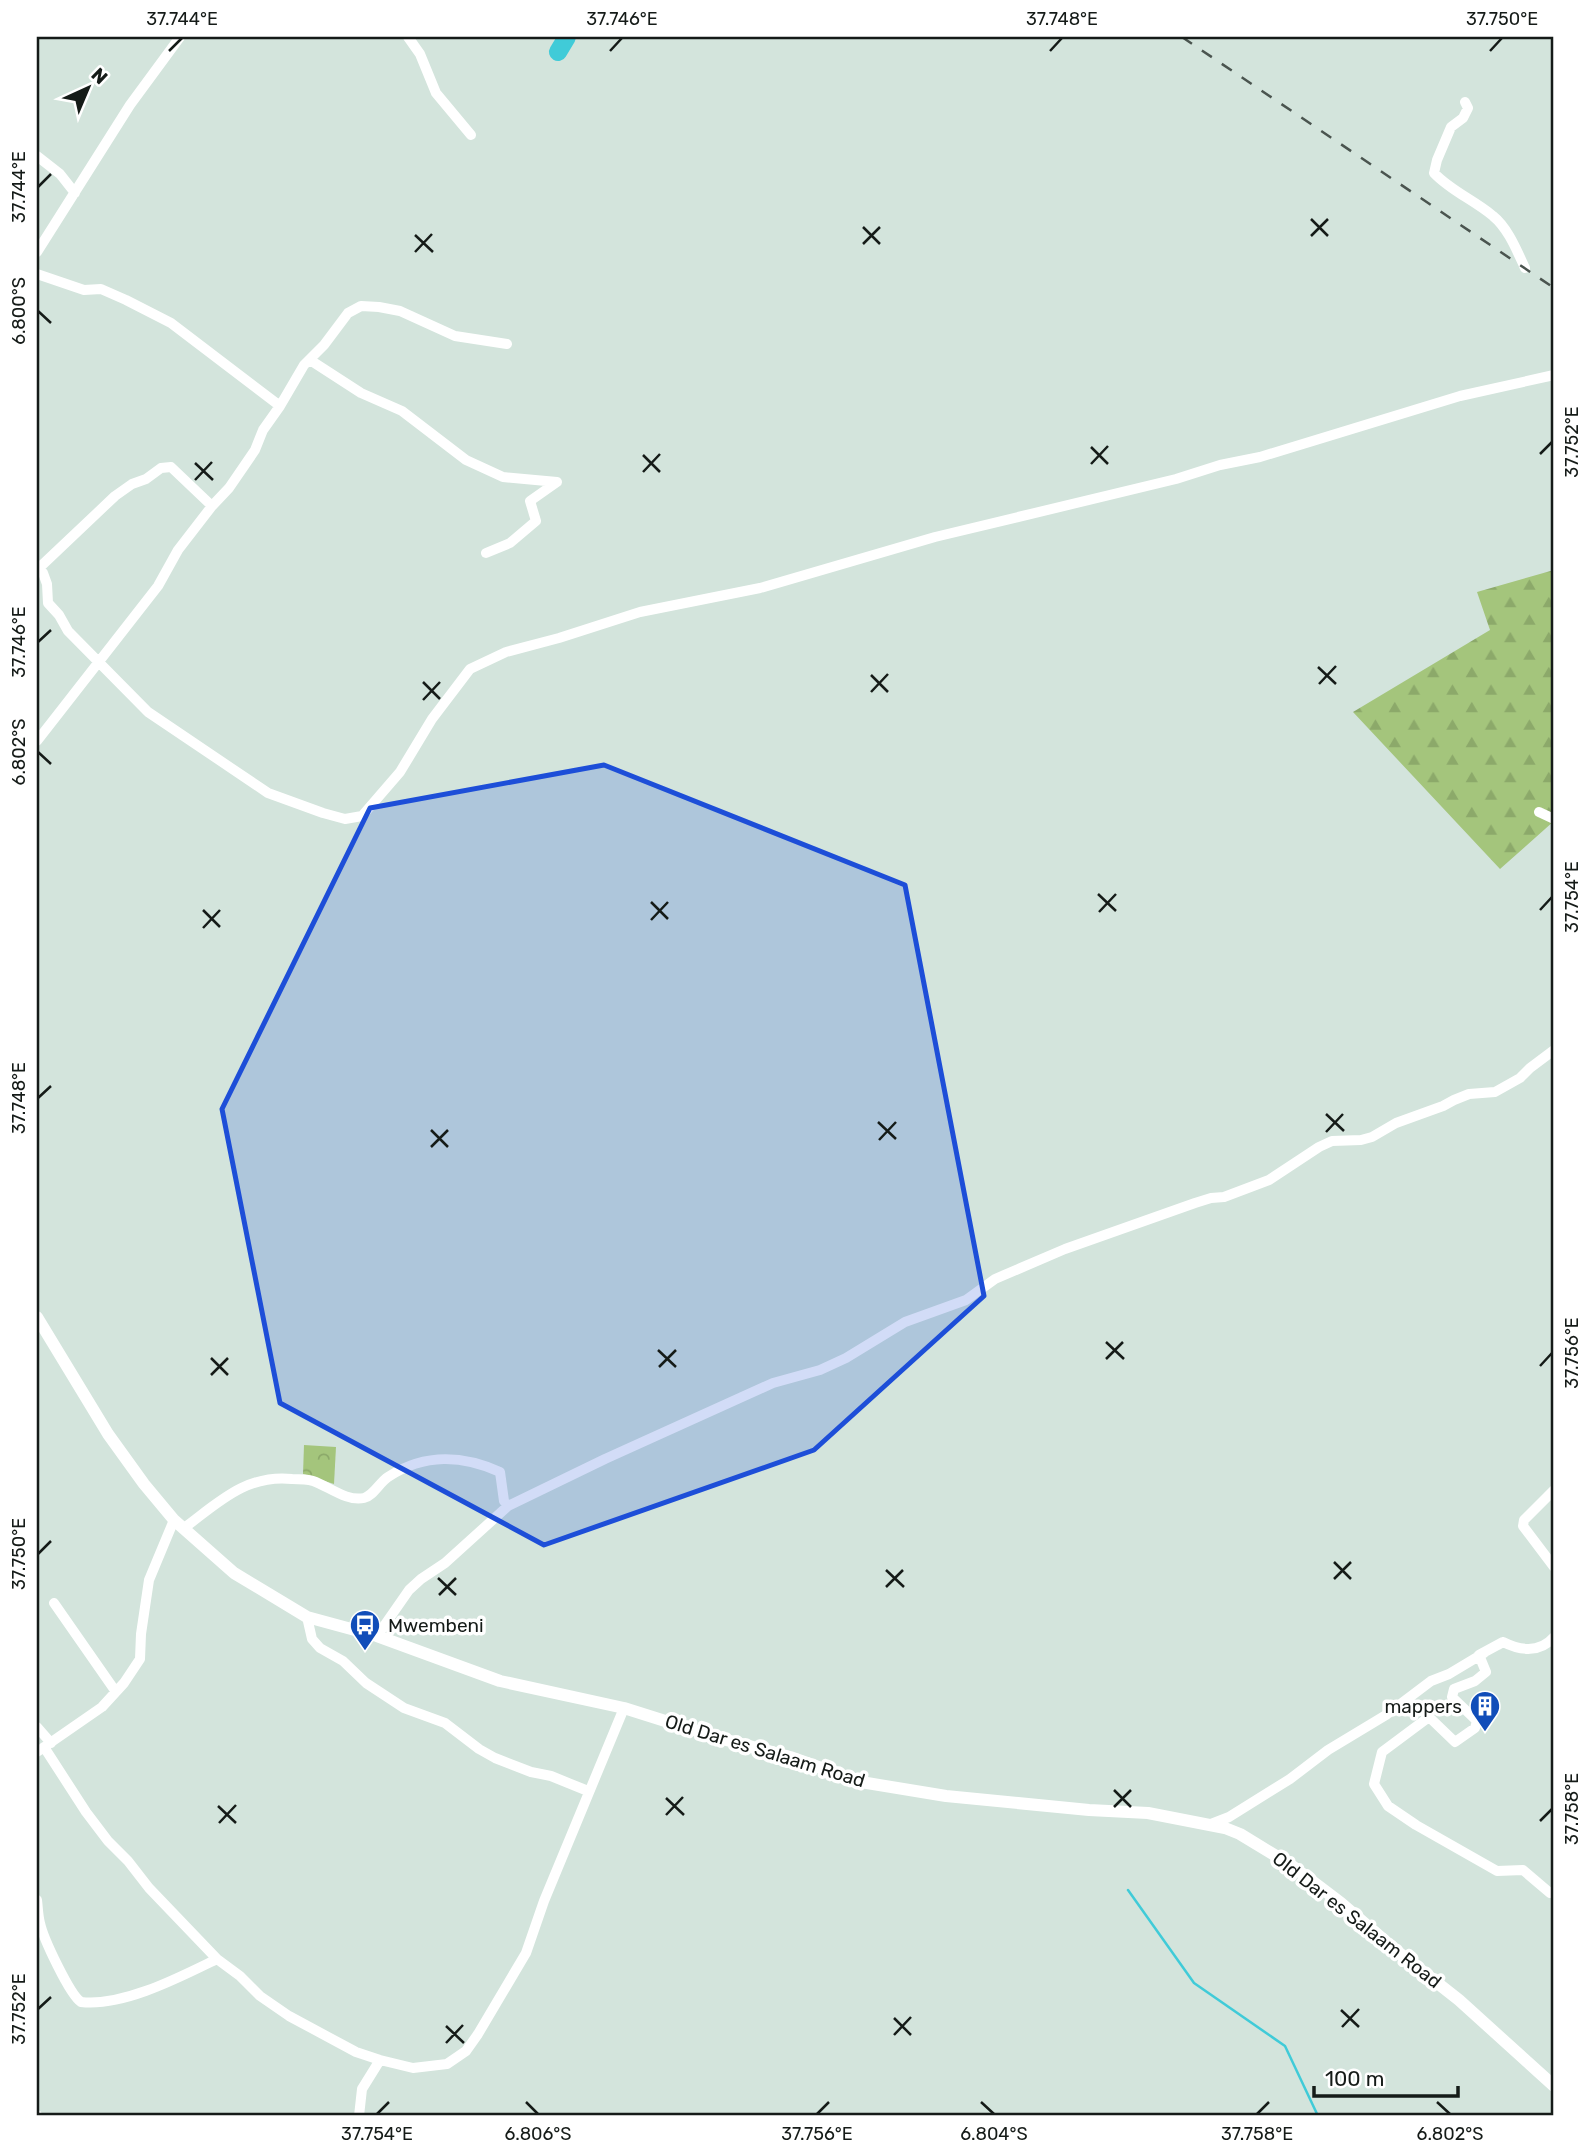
<svg xmlns="http://www.w3.org/2000/svg" width="1591" height="2153" viewBox="0 0 1591 2153" font-family="Rubik,sans-serif">
	<defs>
		<pattern id="forest-firs" width="22" height="20" patternUnits="userSpaceOnUse" patternTransform="scale(1.75)"><rect width="22" height="20" fill="#a4c57c"/><path d="M5 1l3.5 6h-7zM16 11l3.5 6h-7z" fill="#8ca96a"/></pattern>
		<pattern id="park-crowns" width="20" height="18" patternUnits="userSpaceOnUse" patternTransform="scale(1.75)"><rect width="20" height="18" fill="#a4c57c"/><path d="M2 6a3 3 0 1 1 6 0M12 15a3 3 0 1 1 6 0" fill="none" stroke="#8ca96a"/></pattern>
	</defs>
	<rect width="100%" height="100%" fill="#d3e4dc"/>
	<path fill="url(#forest-firs)" d="M 1554,570 L 1554,821 L 1500,869 L 1353,712 L 1490,630 L 1477,592 Z"/>
	<path fill="url(#park-crowns)" d="M 304,1445 L 336,1447 L 334,1484 L 303,1474 Z"/>
	<g fill="none" stroke-linecap="round" stroke-linejoin="round">
		<path stroke="#40cbd8" stroke-width="2.5" d="M 1128,1890 L 1194,1983 L 1285,2046 L 1318,2116"/>
		<path stroke="#40cbd8" stroke-width="18" d="M 558,52 L 567,37"/>
		<path stroke="#fff" stroke-width="10" d="M 408,37 L 420,54 L 436,93 L 471,135
			M 1465,102 L 1468,108 L 1463,118 L 1451,127 L 1437,160 L 1434,173 C 1451,191 1474,200 1493,216 C 1508,228 1517,251 1525,268
			M 37,156 L 60,174 L 75,193
			M 37,252 L 130,105 L 180,37
			M 37,274 L 84,290 L 101,289 L 126,300 L 171,323 L 280,406
			M 310,360 L 361,393 L 402,411 L 466,460 L 503,477 L 557,482 L 530,501 L 536,521 L 510,543 L 486,553
			M 37,565 L 43,573 L 47,584 L 48,603 L 59,615 L 68,631 L 148,712 L 268,793 L 323,813 L 345,819 L 362,816 L 400,772 L 432,719 L 470,669 L 506,652 L 559,638 L 640,612 L 760,588 L 935,537 L 1176,479 L 1220,465 L 1260,457 L 1460,396 L 1554,375
			M 39,568 L 115,496 L 132,484 L 146,479 L 161,468 L 171,467 L 212,506
			M 37,741 L 158,586 L 178,550 L 212,506 L 229,488 L 255,450 L 263,430 L 280,406 L 304,365 L 324,345 L 348,313 L 361,306 L 379,307 L 400,311 L 455,336 L 507,344
			M 1539,812 L 1554,819
			M 1554,1490 L 1524,1520 L 1523,1526 L 1554,1567
			M 184,1528 C 218,1503 246,1474 292,1479 C 299,1479 307,1479 313,1481 C 328,1486 347,1502 364,1498 C 373,1496 380,1482 388,1477 C 425,1453 462,1455 500,1472 L 504,1501 L 508,1506
			M 54,1603 L 116,1692
			M 307,1617 L 312,1639 L 320,1648 L 343,1661 L 366,1683 L 404,1708 L 445,1723 L 479,1749 L 495,1758 L 531,1772 L 551,1776 L 588,1791
			M 377,1636 L 409,1590 L 421,1579 L 445,1563 L 508,1506 L 605,1459 L 773,1383 L 820,1370 L 846,1358 L 905,1322 L 966,1300 L 995,1279 L 1065,1249 L 1195,1203 L 1211,1198 L 1224,1197 L 1269,1180 L 1319,1147 L 1332,1141 L 1361,1140 L 1372,1137 L 1396,1123 L 1443,1106 L 1454,1100 L 1469,1094 L 1495,1092 L 1520,1078 L 1530,1068 L 1554,1050
			M 1503,1642 L 1479,1655 L 1486,1672 L 1475,1681 L 1454,1689 L 1452,1697 L 1477,1721 L 1475,1728 L 1455,1742 L 1429,1717 L 1382,1752 L 1374,1784 L 1388,1806 L 1416,1825 L 1497,1871 L 1523,1870 L 1550,1893
			M 1498,1645 L 1503,1642 C 1521,1651 1540,1653 1554,1637
			M 37,1727 L 51,1743
			M 44,1747 L 86,1812 L 108,1841 L 128,1861 L 149,1888 L 217,1959 L 240,1976 L 260,1996 L 289,2016 L 356,2052 L 380,2060 L 413,2068 L 447,2064 L 466,2051 L 478,2034 L 526,1953 L 544,1901 L 624,1708
			M 37,1752 L 102,1707 L 124,1683 L 140,1659 L 141,1634 L 149,1580 L 174,1520
			M 1211,1824 L 1229,1817 L 1290,1779 L 1328,1750 L 1386,1715 L 1431,1681 L 1449,1674 L 1484,1653
			M 37,1900 C 38,1908 38,1916 40,1923 C 43,1938 70,1995 81,2002 C 123,2007 180,1977 217,1959
			M 37,2115 L 37,2116
			M 359,2116 L 362,2089 L 380,2060"/>
		<path stroke="#fff" stroke-width="12" d="M 37,1317 L 108,1434 L 144,1484 L 174,1520 L 234,1573 L 307,1617 L 377,1636 L 500,1681 L 624,1708 L 719,1738 L 790,1757 L 861,1782 L 946,1796 L 1089,1810 L 1148,1813 L 1225,1828 L 1240,1834 L 1291,1865 L 1341,1903 L 1398,1952 L 1459,2000 L 1554,2086"/>
		<path stroke="#4a544f" stroke-width="2.5" stroke-dasharray="12 12" stroke-linecap="butt" d="M 1182,37 L 1554,288"/>
	</g>
	<path fill="#1d4ed8" fill-opacity="0.2" stroke="#1d4ed8" stroke-width="5" stroke-linejoin="round" d="M 604,765 L 905,885 L 984,1296 L 814,1450 L 544,1545 L 280,1403 L 222,1109 L 370,808 Z"/>
	<path fill="none" stroke="#151b18" stroke-width="2.5" d="M 169,51 L 182,38M 610,51 L 622,38M 1050,51 L 1062,38M 1490,51 L 1502,38M 38,187 L 51,174M 1311,219 L 1328,236M 863,227 L 880,244M 415,235 L 433,252M 1311,236 L 1328,219M 863,244 L 880,227M 415,252 L 432,234M 38,311 L 51,323M 1091,447 L 1108,464M 1540,454 L 1552,442M 643,455 L 660,472M 195,463 L 213,480M 1091,464 L 1108,446M 643,472 L 660,454M 195,480 L 212,462M 38,642 L 51,630M 1318,667 L 1336,684M 871,675 L 888,692M 423,682 L 440,699M 1319,684 L 1336,666M 871,692 L 888,674M 423,700 L 440,682M 38,752 L 51,764M 1098,894 L 1116,911M 651,902 L 668,919M 203,910 L 220,927M 1540,910 L 1552,897M 1099,912 L 1116,894M 651,920 L 668,902M 203,928 L 220,910M 38,1098 L 51,1086M 1326,1114 L 1344,1131M 878,1122 L 896,1139M 431,1130 L 448,1147M 1326,1132 L 1343,1114M 879,1140 L 896,1122M 431,1147 L 448,1130M 1106,1342 L 1124,1359M 658,1350 L 676,1367M 211,1358 L 228,1375M 1106,1359 L 1123,1342M 1540,1366 L 1552,1353M 659,1367 L 676,1350M 211,1375 L 228,1358M 38,1554 L 51,1541M 1334,1562 L 1351,1579M 886,1570 L 904,1587M 438,1578 L 456,1595M 1334,1579 L 1351,1562M 886,1587 L 903,1570M 439,1595 L 456,1578M 1114,1790 L 1131,1807M 666,1798 L 684,1815M 218,1806 L 236,1823M 1114,1807 L 1131,1790M 666,1815 L 683,1797M 1540,1821 L 1552,1809M 219,1823 L 236,1805M 38,2009 L 51,1997M 1341,2010 L 1359,2027M 894,2018 L 911,2035M 446,2026 L 464,2043M 1342,2027 L 1359,2009M 894,2035 L 911,2017M 446,2043 L 463,2025M 526,2102 L 538,2114M 981,2102 L 994,2114M 1437,2102 L 1450,2114M 377,2114 L 389,2102M 817,2114 L 829,2102M 1257,2114 L 1269,2102"/>
	<defs>
		<g id="bus-pin" transform="scale(1.575)"><path d="M0 17L-7.5 6A9.5 9.5 0 1 1 7.5 6Z" fill="#114db9" stroke="#fff"/><path d="M-5-6H5V4H4V6H2V4H-2V6H-4V4H-5ZM-3.5-4V0h7V-4ZM-3.5 1.2v1.5H-2V1.2ZM2 1.2v1.5H3.5V1.2Z" fill="#fff"/></g>
		<g id="building-pin" transform="scale(1.575)"><path d="M0 17L-7.5 6A9.5 9.5 0 1 1 7.5 6Z" fill="#114db9" stroke="#fff"/><path d="M-4-6H4V6H1V3H-1V6H-4ZM-2.5-4.3h1.7v1.8h-1.7ZM.8-4.3h1.7v1.8H.8ZM-2.5-1h1.7V.8h-1.7ZM.8-1h1.7V.8H.8Z" fill="#fff"/></g>
	</defs>
	<g fill-rule="evenodd">
		<use href="#bus-pin" x="365" y="1625"/>
		<use href="#building-pin" x="1485" y="1706"/>
	</g>
	<g text-anchor="middle" dominant-baseline="central" stroke-width="7" stroke-linejoin="round" paint-order="stroke">
		<g font-size="19" fill="#151b18" stroke="#fff" text-anchor="start">
			<text x="388" y="1625">Mwembeni</text>
			<text x="1462" y="1706" text-anchor="end">mappers</text>
		</g>
		<g font-size="19" fill="#151b18" stroke="#fff">
			<text transform="translate(765 1751) rotate(17)">Old Dar es Salaam Road</text>
			<text transform="translate(1357 1920) rotate(38)">Old Dar es Salaam Road</text>
		</g>
	</g>
	<rect width="1591" height="2153" fill="none" stroke="#ffffff" stroke-width="77"/>
	<g transform="translate(88 88) rotate(44)" stroke="#ffffff" stroke-width="5" paint-order="stroke">
	<path d="M0-5L12 26L0 18L-12 26Z" fill="#151b18"/>
	<text y="-10" font-size="19" font-weight="bold" text-anchor="middle" fill="#151b18">N</text>
	</g>
	<path d="M1314 2086v10h144v-10" fill="none" stroke="#151b18" stroke-width="3.5"/>
	<text x="1325" y="2086" font-size="21" fill="#151b18" stroke="#ffffff" stroke-width="5" paint-order="stroke">100 m</text>
	<rect x="38" y="38" width="1514" height="2076" fill="none" stroke="#151b18" stroke-width="2.5"/>
	<g font-size="18" text-anchor="middle" fill="#151b18">
		<text x="182" y="25">37.744°E</text>
		<text x="622" y="25">37.746°E</text>
		<text x="1062" y="25">37.748°E</text>
		<text x="1502" y="25">37.750°E</text>
		<text transform="translate(19 187) rotate(-90)" y="6">37.744°E</text>
		<text transform="translate(19 311) rotate(-90)" y="6">6.800°S</text>
		<text transform="translate(1572 442) rotate(-90)" y="6">37.752°E</text>
		<text transform="translate(19 642) rotate(-90)" y="6">37.746°E</text>
		<text transform="translate(19 752) rotate(-90)" y="6">6.802°S</text>
		<text transform="translate(1572 897) rotate(-90)" y="6">37.754°E</text>
		<text transform="translate(19 1098) rotate(-90)" y="6">37.748°E</text>
		<text transform="translate(1572 1353) rotate(-90)" y="6">37.756°E</text>
		<text transform="translate(19 1554) rotate(-90)" y="6">37.750°E</text>
		<text transform="translate(1572 1809) rotate(-90)" y="6">37.758°E</text>
		<text transform="translate(19 2009) rotate(-90)" y="6">37.752°E</text>
		<text x="377" y="2140">37.754°E</text>
		<text x="538" y="2140">6.806°S</text>
		<text x="817" y="2140">37.756°E</text>
		<text x="994" y="2140">6.804°S</text>
		<text x="1257" y="2140">37.758°E</text>
		<text x="1450" y="2140">6.802°S</text>
	</g>
</svg>
